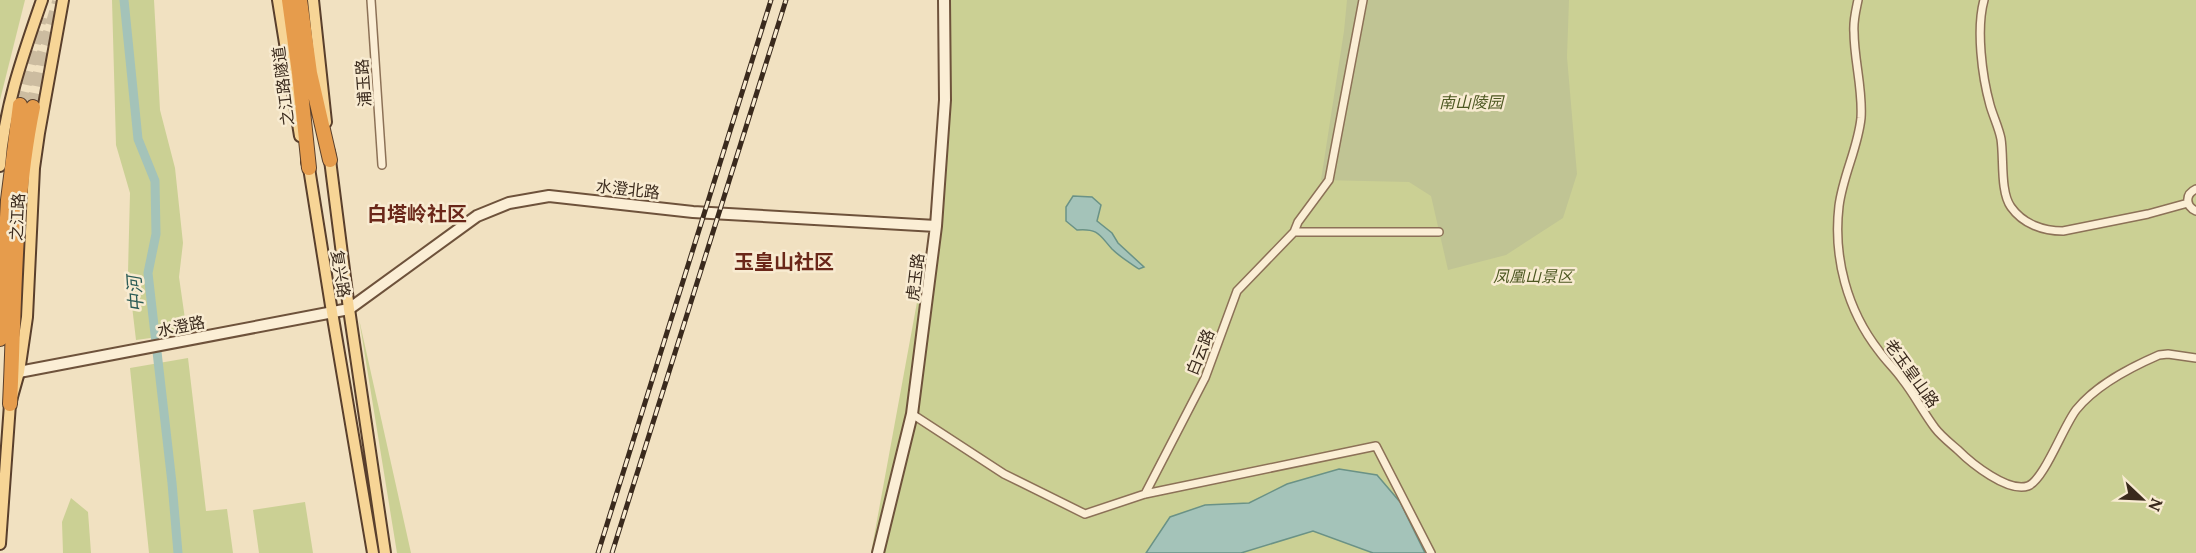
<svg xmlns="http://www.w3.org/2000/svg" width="2196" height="553" viewBox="0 0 2196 553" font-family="Lora,'Noto Sans SC',serif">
	<rect width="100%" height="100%" fill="#f1e1c1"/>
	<path fill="#cbd094" d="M 0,0 L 25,0 L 0,100 Z
		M 112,0 L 154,0 L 160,110 L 175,168 L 183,243 L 179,277 L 187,333 L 136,340 L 128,272 L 130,193 L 116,145 Z
		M 946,0 L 2196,0 L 2196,553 L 871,553 L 937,193 Z
		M 359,319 L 411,553 L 397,553 Z
		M 188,358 L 206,511 L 227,509 L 233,553 L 149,553 L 130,368 Z
		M 71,498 L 88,512 L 91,553 L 63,553 L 62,522 Z
		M 305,502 L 313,553 L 259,553 L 253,510 Z"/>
	<path fill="#c0c494" d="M 1347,0 L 1569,0 L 1567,57 L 1577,174 L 1563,218 L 1506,255 L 1448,270 L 1431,196 L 1409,182 L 1321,180 L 1344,31 Z"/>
	<path fill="#a4c3b9" stroke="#6a9286" stroke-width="1.5" d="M 1073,196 L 1092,197 L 1101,205 L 1097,221 L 1112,233 L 1118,243 L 1144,267 L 1139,269 C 1130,263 1120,257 1112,249 C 1100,236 1099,228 1077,230 L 1066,221 L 1066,207 Z
		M 1339,469 L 1377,475 L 1400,502 L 1425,553 L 1373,553 L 1313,531 L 1241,553 L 1146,553 L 1170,517 L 1205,505 L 1249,503 L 1287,484 Z"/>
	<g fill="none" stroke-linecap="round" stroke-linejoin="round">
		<path stroke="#a4c3b9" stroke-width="9" d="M 124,0 L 138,139 L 155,181 L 156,234 L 148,273 L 172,483 L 178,553"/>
		<path stroke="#ccbca0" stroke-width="14" stroke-dasharray="14 7" stroke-linecap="butt" d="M 20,105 L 40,17
			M 33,107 L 44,53 L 59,2"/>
		<g stroke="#8c7157" stroke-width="10">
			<path id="street" d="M 371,0 L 382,165
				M 1858,0 C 1856,10 1853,21 1854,32 C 1854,60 1863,89 1861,118 C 1858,148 1843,175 1839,206 C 1833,257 1847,310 1879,351 C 1886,361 1895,369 1902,379 C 1914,394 1923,412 1935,428 C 1941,436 1950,443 1958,450 C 1971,463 2008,493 2028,486 C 2044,480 2063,427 2076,410 C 2096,385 2129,368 2159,355 L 2168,354 L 2196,358
				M 1984,0 C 1976,29 1982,76 1990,105 C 1993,116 1999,128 2001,139 C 2004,158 2000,192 2011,207 C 2023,224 2043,231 2063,231 L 2148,214 L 2188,203
				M 2196,189 C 2185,194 2185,206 2196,211
				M 1294,232 L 1439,232
				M 912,414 L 1004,474 L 1085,514 L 1145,494 L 1376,446 L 1431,553
				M 1145,494 L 1205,378 L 1237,291 L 1294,232 L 1298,222 L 1329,180 L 1363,0"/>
		</g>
		<g stroke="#6e523b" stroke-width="14">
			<path id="secondary" d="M 19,372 L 349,309 L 477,216 L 509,203 L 549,196 L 693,212 L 936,226
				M 878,553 L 912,414 L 936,226 L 945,100 L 944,0"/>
		</g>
		<g stroke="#593f2c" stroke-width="14">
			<path id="primary" d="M 278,0 L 300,136
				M 313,0 L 326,122
				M 329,152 L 349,309 L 385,553
				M 307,162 L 309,168 L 332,312 L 373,553
				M 0,166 C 4,108 23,55 42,0
				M 0,544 L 10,404 L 19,372 L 27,317 L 34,168 L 39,133 L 63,0"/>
		</g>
		<g stroke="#593f2c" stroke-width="16">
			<path id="highway" d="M 289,0 L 299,73 L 309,168
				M 300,0 L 310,73 L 330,160
				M 0,339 L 8,200 L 20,105
				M 10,404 C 15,305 13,204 33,107"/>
		</g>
		<use href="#street" stroke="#fbeed5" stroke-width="7"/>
		<use href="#secondary" stroke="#fbeed5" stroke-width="10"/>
		<use href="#primary" stroke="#f7d596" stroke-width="10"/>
		<use href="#highway" stroke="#e69c4c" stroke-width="14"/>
		<g stroke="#3a2a1d" stroke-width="5">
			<path id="rail" d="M 598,553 L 771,0
				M 612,553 L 786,0"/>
		</g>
		<use href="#rail" stroke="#f8ebd1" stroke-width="3" stroke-dasharray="9" stroke-linecap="butt"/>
	</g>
	<g text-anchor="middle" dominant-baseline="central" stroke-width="5" stroke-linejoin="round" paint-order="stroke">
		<g font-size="16" fill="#3a2a1d" stroke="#f8ebd1">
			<text transform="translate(363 83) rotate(-94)">浦玉路</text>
			<text transform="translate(283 86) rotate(-97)">之江路隧道</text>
			<text transform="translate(628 189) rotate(6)">水澄北路</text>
			<text transform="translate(17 217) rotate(-87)">之江路</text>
			<text transform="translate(341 274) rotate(81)">复兴路</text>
			<text transform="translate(915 277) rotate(-83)">虎玉路</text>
			<text transform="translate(181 326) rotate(-11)">水澄路</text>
			<text transform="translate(1200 352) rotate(-68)">白云路</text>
			<text transform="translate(1912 373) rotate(54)">老玉皇山路</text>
		</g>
		<g font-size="16" font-style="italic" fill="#4d5822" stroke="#f8ebd1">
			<text x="1471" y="102">南山陵园</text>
			<text x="1533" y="276">凤凰山景区</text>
		</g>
		<g font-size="18" font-style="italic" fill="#2b5b56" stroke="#f8ebd1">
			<text transform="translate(135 294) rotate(-94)">中河</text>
		</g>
		<g font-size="20" font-weight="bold" fill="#6a2719" stroke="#f8ebd1">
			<text x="417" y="213">白塔岭社区</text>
			<text x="784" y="261">玉皇山社区</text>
		</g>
	</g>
	<g transform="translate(2142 499) rotate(113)" stroke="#f8ebd1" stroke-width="4.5" paint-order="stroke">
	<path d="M0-4.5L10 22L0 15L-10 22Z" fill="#3a2a1d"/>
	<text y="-9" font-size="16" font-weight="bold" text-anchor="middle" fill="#3a2a1d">N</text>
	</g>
</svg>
